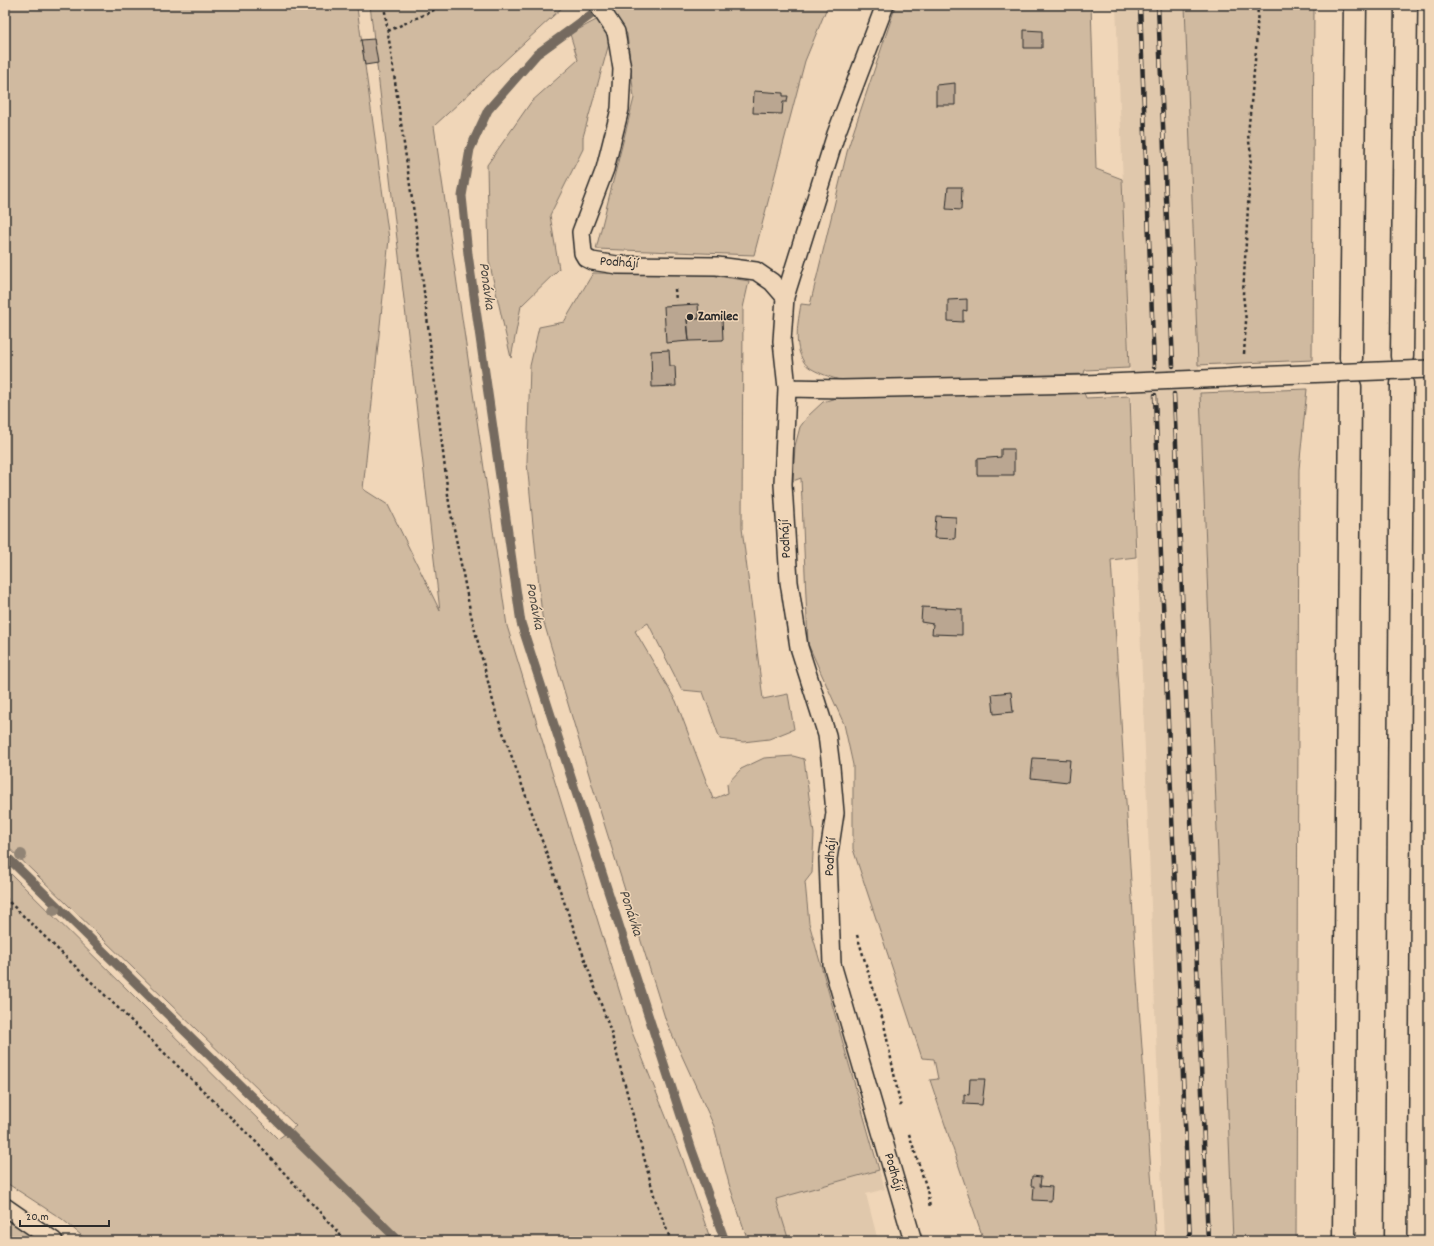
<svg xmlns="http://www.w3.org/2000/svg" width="1434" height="1246" viewBox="0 0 1434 1246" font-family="Dekko,sans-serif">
	<rect width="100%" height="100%" fill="#f0d6b8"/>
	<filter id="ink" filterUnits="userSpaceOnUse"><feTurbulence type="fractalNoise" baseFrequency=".025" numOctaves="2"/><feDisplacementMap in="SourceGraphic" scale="8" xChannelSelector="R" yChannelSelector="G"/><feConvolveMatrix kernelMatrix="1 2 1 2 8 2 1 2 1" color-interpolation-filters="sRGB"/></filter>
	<g filter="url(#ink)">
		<path fill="#e0c8ac" d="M 1116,5 L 1185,5 L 1233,1241 L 1164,1241 Z
			M 879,1170 L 885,1189 L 866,1194 L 878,1241 L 760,1241 L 775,1199 Z"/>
		<path fill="#d0baa0" stroke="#7e7266" d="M 5,5 L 355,5 L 357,8 L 389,239 L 363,489 L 388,505 L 440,611 L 370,5 L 565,5 L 434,126 L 507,626 L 632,1032 L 681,1154 L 711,1241 L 88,1241 L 62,1219 L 5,1182 L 5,868 L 278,1139 L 296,1126 L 5,844 Z
			M 608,5 L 828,5 L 805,61 L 754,255 L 596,249 L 634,98 L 627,34 Z
			M 896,5 L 1091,5 L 1096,169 L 1122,179 L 1129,368 L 1085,370 L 1084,374 L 843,381 C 833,378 809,371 804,362 C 793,345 798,322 801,304 L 810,305 L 848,148 Z
			M 1185,5 L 1314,5 L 1312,360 L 1198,365 Z
			M 598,19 L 610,40 L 583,137 L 583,149 L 550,215 L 559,269 L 521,306 L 511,358 L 489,261 L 487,165 L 531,102 L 578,60 L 570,34 Z
			M 593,273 L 711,275 L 749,281 L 743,308 L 742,528 L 763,699 L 788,694 L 794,729 L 769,739 L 743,742 L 720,739 L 703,692 L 682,690 L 648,623 L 635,631 L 676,701 L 713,799 L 728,793 L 727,784 L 741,769 L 764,758 L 793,756 L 804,759 L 814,834 L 812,873 L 805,882 L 809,923 L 879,1170 L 776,1199 L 789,1241 L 748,1241 L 729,1184 L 714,1126 L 666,1021 L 593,788 L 542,616 L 527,463 L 530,366 L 539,327 L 564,322 Z
			M 1307,389 L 1299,469 L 1296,1241 L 1233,1241 L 1200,393 Z
			M 1084,393 L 1086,398 L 1130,396 L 1136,557 L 1111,560 L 1137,979 L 1156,1241 L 984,1241 L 930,1080 L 938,1079 L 934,1059 L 922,1058 L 853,849 L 853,765 L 844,724 L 808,644 L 801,478 L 793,481 L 795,446 L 800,427 L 808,416 L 823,402 L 842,396 Z
			M 5,1213 L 42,1241 L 5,1241 Z"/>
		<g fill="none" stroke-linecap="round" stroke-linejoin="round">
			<path stroke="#746b5f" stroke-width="9" d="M 603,6 L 537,54 L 488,110 L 470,149 L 462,196 L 468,254 L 521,623 L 692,1150 L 725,1241
				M 5,855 L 399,1241"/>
		</g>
		<path fill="#baa691" stroke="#2b2b2b" d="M 1024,30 L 1042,31 L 1042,48 L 1024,48 Z
			M 374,39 L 378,63 L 365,65 L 361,40 Z
			M 955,83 L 955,105 L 936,105 L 936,85 Z
			M 754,91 L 783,93 L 783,96 L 788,96 L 787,102 L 783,102 L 782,114 L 753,113 Z
			M 948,187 L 962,187 L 961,210 L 946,209 Z
			M 967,299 L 967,311 L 963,310 L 963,322 L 948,321 L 948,300 Z
			M 698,304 L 699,319 L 687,319 L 689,341 L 666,343 L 664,306 Z
			M 722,317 L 723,340 L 689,341 L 687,319 Z
			M 669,350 L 670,366 L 675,366 L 676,386 L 652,387 L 651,351 Z
			M 1001,449 L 1014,449 L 1014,475 L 977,475 L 977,459 L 1001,457 Z
			M 936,516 L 956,517 L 955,539 L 934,538 Z
			M 922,607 L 962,609 L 962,635 L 932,634 L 933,624 L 921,622 Z
			M 1011,692 L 1013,712 L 994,714 L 992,694 Z
			M 1033,758 L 1070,760 L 1068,782 L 1031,778 Z
			M 970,1079 L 985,1079 L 982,1105 L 964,1104 L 964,1094 L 969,1095 Z
			M 1032,1176 L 1041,1177 L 1040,1186 L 1052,1187 L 1051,1201 L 1033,1200 L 1034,1186 L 1031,1186 Z"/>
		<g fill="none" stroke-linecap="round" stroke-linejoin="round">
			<g stroke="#2b2b2b" stroke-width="20">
				<path id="lane" d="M 598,5 L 616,32 L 622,69 L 620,109 L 605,169 L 581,232 L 583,253 L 586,258 L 592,261 L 617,265 L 717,266 L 756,271 L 772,282 L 785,297
					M 885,5 L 836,134 L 785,297 L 782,341 L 787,388 L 783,484 L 789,582 L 799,647 L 827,735 L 831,767 L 835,813 L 828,859 L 832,964 L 913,1241
					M 1226,378 L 1252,376
					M 787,388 L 842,389 L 1085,384
					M 5,1207 L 54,1241"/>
			</g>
			<g stroke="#2b2b2b" stroke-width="25">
				<path id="highway" d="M 1402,356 L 1406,5
					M 1351,358 L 1355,5
					M 1344,1241 L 1350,387
					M 1396,1241 L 1402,384"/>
			</g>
			<path stroke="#2b2b2b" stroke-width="2.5" stroke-dasharray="3 3" stroke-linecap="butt" d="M 384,5 L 418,241 L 449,503 L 471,615 L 496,713 L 611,1032 L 655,1199 L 671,1241
				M 388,31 L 445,5
				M 675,289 L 676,301
				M 1244,354 L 1246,321 L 1243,294 L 1251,154 L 1248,135 L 1256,50 L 1258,5
				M 5,898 L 257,1143 L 346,1241
				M 857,935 L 884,1024 L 901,1108
				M 909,1134 L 927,1189 L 930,1208"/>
			<use href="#lane" stroke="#f0d6b8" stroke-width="17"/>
			<use href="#highway" stroke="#f0d6b8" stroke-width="22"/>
			<g stroke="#2b2b2b" stroke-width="4.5">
				<path id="rail" d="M 1140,5 L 1154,367
					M 1158,5 L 1173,366
					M 1174,394 L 1208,1241
					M 1155,395 L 1161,556 L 1190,1241"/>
			</g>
			<use href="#rail" stroke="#f0d6b8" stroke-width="3" stroke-dasharray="9" stroke-linecap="butt"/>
			<g stroke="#2b2b2b" stroke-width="20" stroke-linecap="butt">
				<path id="lane-bridge" d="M 1252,376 L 1429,369
					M 1085,384 L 1226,378"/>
			</g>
			<use href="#lane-bridge" stroke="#f0d6b8" stroke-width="17"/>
		</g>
		<g fill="#918474">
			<circle cx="21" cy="855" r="6"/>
			<circle cx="54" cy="910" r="6"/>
		</g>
	</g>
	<circle fill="#2b2b2b" stroke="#f0d6b8" stroke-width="1.5" cx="690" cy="317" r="4"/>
	<g text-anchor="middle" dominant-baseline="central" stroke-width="3" stroke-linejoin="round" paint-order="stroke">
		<g font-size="14" fill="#2b2b2b" stroke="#f0d6b8">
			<text transform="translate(619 263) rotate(4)">Podhájí</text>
			<text transform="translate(786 539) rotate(-93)">Podhájí</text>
			<text transform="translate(831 857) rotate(-86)">Podhájí</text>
			<text transform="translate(893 1172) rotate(74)">Podhájí</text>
		</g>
		<g font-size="14" font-weight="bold" fill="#2b2b2b" stroke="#f0d6b8" text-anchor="start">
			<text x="698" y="317">Zamilec</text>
		</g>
		<g font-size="15" font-style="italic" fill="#494641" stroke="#f0d6b8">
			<text transform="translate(486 286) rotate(82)">Ponávka</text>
			<text transform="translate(534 606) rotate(79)">Ponávka</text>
			<text transform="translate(630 913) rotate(72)">Ponávka</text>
		</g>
	</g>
	<rect width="1434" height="1246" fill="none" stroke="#f0d6b8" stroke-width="20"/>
	<rect x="10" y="10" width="1414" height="1226" fill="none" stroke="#2b2b2b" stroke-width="1.5" filter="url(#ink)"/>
	<path d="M20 1220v6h89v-6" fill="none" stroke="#2b2b2b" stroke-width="2"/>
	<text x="26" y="1220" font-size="12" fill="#2b2b2b" stroke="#f0d6b8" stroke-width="3" paint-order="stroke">20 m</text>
</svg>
